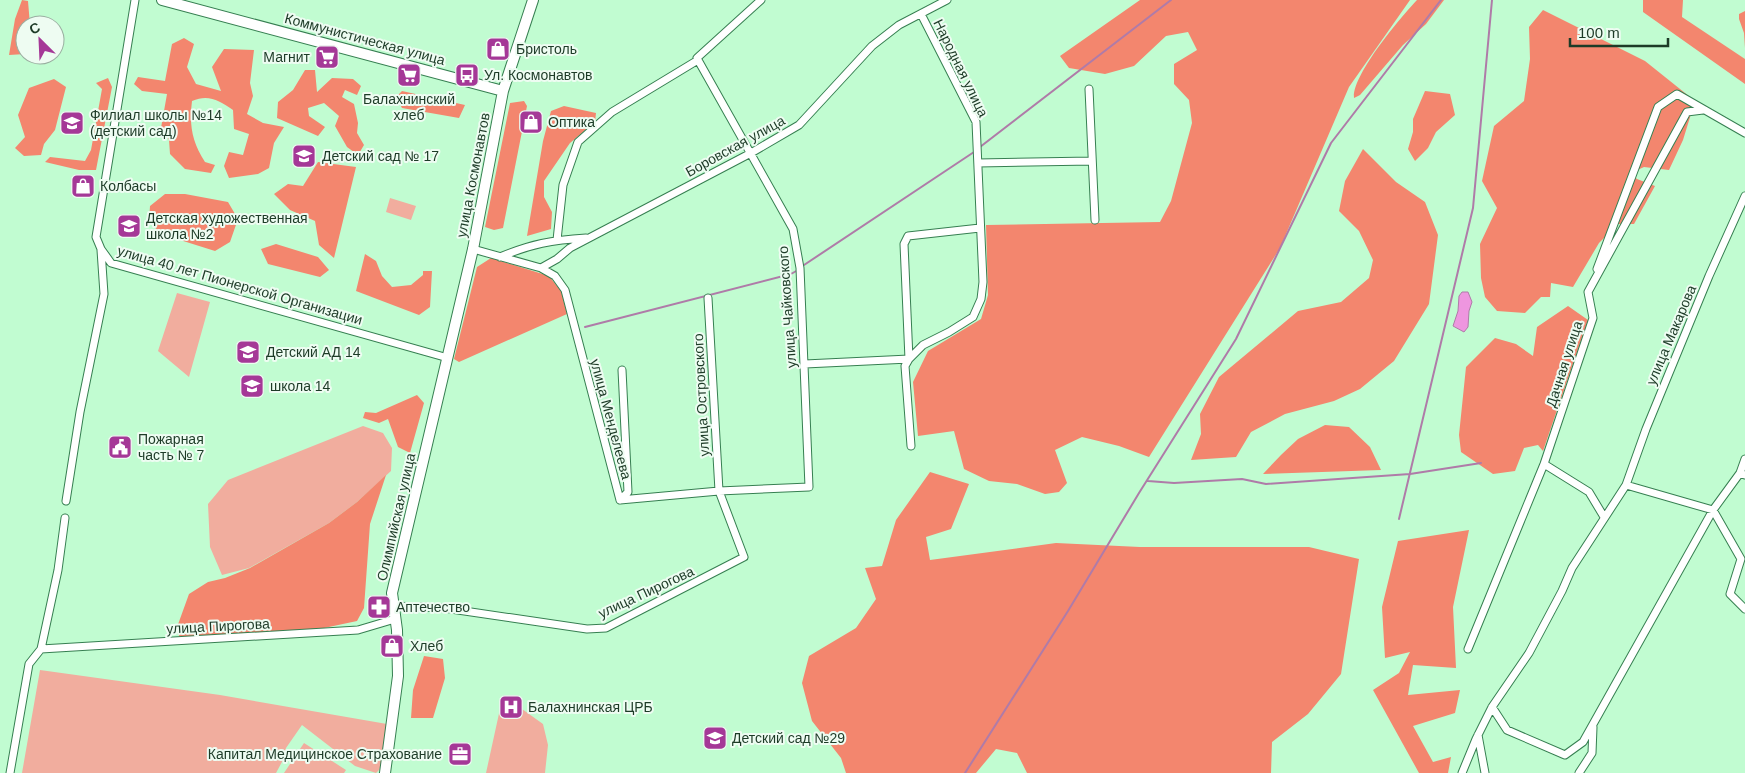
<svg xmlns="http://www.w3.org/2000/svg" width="1745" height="773" viewBox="0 0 1745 773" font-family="Helvetica,sans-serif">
	<rect width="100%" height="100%" fill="#c1fcd1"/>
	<path fill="#f1ad9e" d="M 390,198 L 416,206 L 411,220 L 386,212 Z
		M 177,293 L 210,302 L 189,377 L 158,351 Z
		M 363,426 L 383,433 L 392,448 L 391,471 L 357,502 L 329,523 L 249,568 L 222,575 L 210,547 L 208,504 L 228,480 Z
		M 40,670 L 220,695 L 387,724 L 381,765 L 379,770 L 376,773 L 355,766 L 302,725 L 286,748 L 283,760 L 276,773 L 22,773 Z
		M 500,709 L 522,709 L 543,724 L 548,745 L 545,773 L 486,773 Z
		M 304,743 L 346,770 L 344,773 L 284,773 Z"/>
	<path fill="#f3866e" d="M 22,0 L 28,1 L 30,25 L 25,25 L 25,54 L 9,55 L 15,19 Z
		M 1140,0 L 1410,0 L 1349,87 L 1280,248 L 1149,457 L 1119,446 L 1082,437 L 1055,450 L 1067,483 L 1059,492 L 1045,494 L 1017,484 L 989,481 L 964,469 L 954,431 L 918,436 L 913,382 L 928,351 L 981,319 L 988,295 L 986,225 L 1160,222 L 1171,201 L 1192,123 L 1189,100 L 1174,84 L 1174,64 L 1197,50 L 1188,32 L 1166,36 L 1134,66 L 1105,74 L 1069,68 L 1060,56 Z
		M 1417,0 L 1444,0 L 1426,24 L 1403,45 L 1360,95 L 1354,98 C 1352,75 1400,18 1417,0 Z
		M 1643,0 L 1683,0 L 1682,17 L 1745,59 L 1745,84 L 1643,12 Z
		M 1543,10 L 1645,61 L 1695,101 L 1683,140 L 1669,170 L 1644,167 L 1631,173 L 1637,179 L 1655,186 L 1634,224 L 1618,224 L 1599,243 L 1573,287 L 1551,283 L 1550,297 L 1541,297 L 1525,313 L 1497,311 L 1485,297 L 1481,278 L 1480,244 L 1497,208 L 1482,181 L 1494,126 L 1524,101 L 1530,59 L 1529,27 Z
		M 1745,11 L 1745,48 L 1744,33 L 1739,19 L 1739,14 Z
		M 184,38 L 194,44 L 187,67 L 196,84 L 221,91 L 212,67 L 224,49 L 254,50 L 250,83 L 253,96 L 247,114 L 263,123 L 284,127 L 274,143 L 269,168 L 258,174 L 229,178 L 224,166 L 229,152 L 243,155 L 249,134 L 234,129 L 233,110 C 219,100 208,94 192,101 C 189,125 192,142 205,162 L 215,165 L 211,173 L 185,169 L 170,154 L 169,140 L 161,128 L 167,94 L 142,91 L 134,84 L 138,77 L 165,81 L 172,44 Z
		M 305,70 L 315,70 L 317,92 L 332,78 L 353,79 L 361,86 L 357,95 L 345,90 L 342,97 L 354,104 L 358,123 L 357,133 L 364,145 L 358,155 L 347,147 L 335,126 L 339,116 L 324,103 L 308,108 L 309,116 L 325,127 L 318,136 L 277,118 L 278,102 L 293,90 Z
		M 108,78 L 112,87 L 96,170 L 79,170 L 45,162 L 50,157 L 85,161 L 91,150 L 102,89 L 96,83 Z
		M 54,79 L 66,87 L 55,130 L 44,144 L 41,155 L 24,156 L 15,148 L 25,137 L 18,115 L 29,88 Z
		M 402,91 L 465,105 L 459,118 L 402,108 L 396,97 Z
		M 1425,91 L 1450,94 L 1455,115 L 1436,132 L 1428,148 L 1415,161 L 1408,149 L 1413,132 L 1413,119 Z
		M 524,101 L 527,106 L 503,228 L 494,230 L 485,227 L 510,103 Z
		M 564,106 L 596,113 L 595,122 L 570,143 L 544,181 L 544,197 L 552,212 L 551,229 L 527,236 L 543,141 L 551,111 Z
		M 1363,149 L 1396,182 L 1425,202 L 1438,235 L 1429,304 L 1394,361 L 1360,389 L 1334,401 L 1285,414 L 1251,432 L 1236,457 L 1191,460 L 1201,434 L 1200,414 L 1219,377 L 1298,311 L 1341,302 L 1369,278 L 1373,260 L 1359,231 L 1339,211 L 1345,181 Z
		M 318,162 L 356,167 L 334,258 L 319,245 L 315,221 L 290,210 L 274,194 L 288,184 L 303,186 Z
		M 165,194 L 185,194 L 228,202 L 238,219 L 230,242 L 215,251 L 161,234 L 149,221 L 150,206 Z
		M 276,244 L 318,257 L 329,270 L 320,277 L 268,264 L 261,249 Z
		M 365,254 L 376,261 L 382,276 L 392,287 L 411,285 L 423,275 L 423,271 L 432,271 L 430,307 L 419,315 L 356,291 Z
		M 491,258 L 549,276 L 561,291 L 567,314 L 459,362 L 454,359 L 477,267 Z
		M 1568,306 L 1588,320 L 1543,451 L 1538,445 L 1524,448 L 1515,471 L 1493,474 L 1461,452 L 1459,435 L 1466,367 L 1495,338 L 1516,344 L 1533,356 L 1537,327 Z
		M 417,395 L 424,403 L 410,453 L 398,447 L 388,419 L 379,423 L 363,418 L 365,412 L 376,413 Z
		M 1325,425 L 1349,427 L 1370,447 L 1381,470 L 1263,474 L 1281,455 L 1298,439 Z
		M 930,472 L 969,484 L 951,529 L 926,537 L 930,560 L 1056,543 L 1140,547 L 1309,547 L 1359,559 L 1341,674 L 1308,714 L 1272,742 L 1271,773 L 1027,773 L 1017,753 L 996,749 L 976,773 L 846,773 L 841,758 L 812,721 L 802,683 L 809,656 L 856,628 L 876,599 L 865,568 L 882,566 L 896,520 Z
		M 386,475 L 370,524 L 364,608 L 357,621 L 310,631 L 181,639 L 176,630 L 189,594 L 208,582 L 225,578 L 250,568 L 329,523 L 357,502 Z
		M 1469,530 L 1453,607 L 1456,668 L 1413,665 L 1408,695 L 1460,690 L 1455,713 L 1413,726 L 1433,762 L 1451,757 L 1448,773 L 1419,773 L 1373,690 L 1399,673 L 1410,652 L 1385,658 L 1382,607 L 1398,541 Z
		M 424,656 L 443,659 L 445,678 L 433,718 L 411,718 L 413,690 Z"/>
	<path fill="#ee96df" stroke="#af7ba8" d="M 1462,292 L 1468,292 L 1472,302 L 1469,311 L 1468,327 L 1464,332 L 1453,326 L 1458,311 L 1459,296 Z"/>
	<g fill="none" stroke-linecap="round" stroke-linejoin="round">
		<path stroke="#af7ba8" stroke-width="2" d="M 980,147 L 1171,0
			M 801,267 L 974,152
			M 585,327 L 791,274 L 798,270
			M 1148,481 L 1174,483 L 1242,479 L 1266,484 L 1410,474 L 1481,463
			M 1399,519 L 1473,208 L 1492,0
			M 965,773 L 1068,611 L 1139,493 L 1236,339 L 1331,143 L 1441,0"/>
		<g stroke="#367f51" stroke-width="9">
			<path id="street" d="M 135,0 L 96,237 L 101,249 L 111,263 L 448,358
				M 1089,89 L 1095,220
				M 978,163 L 1092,161
				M 557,240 L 563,185 L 578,142 L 612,112 L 698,60 L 697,58 L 761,0
				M 473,249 L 541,268 L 557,259 L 570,248 L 751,153 L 799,125 L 872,46 L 899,25 L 947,0
				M 500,257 C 531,244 552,240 586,238
				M 541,268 L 555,276 L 565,290 L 620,500
				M 1597,269 L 1658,107 L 1677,94 L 1745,133
				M 805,364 L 909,359 L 923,345 L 949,332 L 973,317 L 981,299 L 983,282 L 976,122 L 921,14
				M 911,446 L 905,366 L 909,359 L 904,244 L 908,236 L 980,228
				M 1544,464 L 1589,492 L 1604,517
				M 1740,473 L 1745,459
				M 1626,485 L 1713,510 L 1741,559 L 1730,594 L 1745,609
				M 620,500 L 719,491 L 809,487 L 800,268 L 793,229 L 698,60
				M 620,500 L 628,492 L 622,370
				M 66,501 L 80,412 L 104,294 L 101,250
				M 394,606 L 444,608 L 587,629 L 606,628 L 744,557 L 719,491 L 708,298
				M 41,649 L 358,630 L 395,619
				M 1468,649 L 1544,464 L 1593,318 L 1588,292 L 1687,112 L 1703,110
				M 1492,707 L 1507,730 L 1565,755 L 1583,742 L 1713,510 L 1740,473 L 1745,475
				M 1478,735 L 1485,773
				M 10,773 L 29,664 L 41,649 L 58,570 L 65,518
				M 1462,773 L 1476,739 L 1492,707 L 1529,653 L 1562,591 L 1572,568 L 1626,485 L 1646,429 L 1709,276 L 1745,196
				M 1579,773 L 1592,753 L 1593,727"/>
		</g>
		<g stroke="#367f51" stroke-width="12">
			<path id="secondary" d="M 162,0 L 503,91
				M 385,773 L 398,676 L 397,630 L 392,593 L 473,249 L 503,91 L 533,0"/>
		</g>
		<use href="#street" stroke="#fff" stroke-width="7"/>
		<use href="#secondary" stroke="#fff" stroke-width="10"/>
	</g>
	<defs>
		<g id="shop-square" transform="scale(1.25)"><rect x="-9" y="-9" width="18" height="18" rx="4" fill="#a53897" stroke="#eefcf2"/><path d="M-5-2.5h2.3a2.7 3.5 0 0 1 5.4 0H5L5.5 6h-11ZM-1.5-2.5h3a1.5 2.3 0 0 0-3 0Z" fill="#fff"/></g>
		<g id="supermarket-square" transform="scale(1.25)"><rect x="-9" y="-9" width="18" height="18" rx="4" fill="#a53897" stroke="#eefcf2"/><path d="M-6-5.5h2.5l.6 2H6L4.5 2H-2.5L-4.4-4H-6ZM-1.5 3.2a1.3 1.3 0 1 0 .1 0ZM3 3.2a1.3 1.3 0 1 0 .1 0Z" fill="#fff"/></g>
		<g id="bus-square" transform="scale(1.25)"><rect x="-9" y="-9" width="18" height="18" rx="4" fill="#a53897" stroke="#eefcf2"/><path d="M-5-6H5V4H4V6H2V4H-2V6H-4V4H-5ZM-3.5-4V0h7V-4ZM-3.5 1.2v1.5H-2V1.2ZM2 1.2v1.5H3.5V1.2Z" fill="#fff"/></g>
		<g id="school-square" transform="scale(1.25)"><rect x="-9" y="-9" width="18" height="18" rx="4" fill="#a53897" stroke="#eefcf2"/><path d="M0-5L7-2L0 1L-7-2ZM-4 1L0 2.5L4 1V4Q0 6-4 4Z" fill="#fff"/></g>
		<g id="civic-square" transform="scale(1.25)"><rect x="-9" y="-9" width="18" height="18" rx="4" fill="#a53897" stroke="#eefcf2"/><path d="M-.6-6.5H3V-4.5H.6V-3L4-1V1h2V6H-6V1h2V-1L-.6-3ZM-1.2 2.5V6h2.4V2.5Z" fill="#fff"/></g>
		<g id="pharmacy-square" transform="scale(1.25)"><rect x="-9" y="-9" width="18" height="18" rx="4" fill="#a53897" stroke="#eefcf2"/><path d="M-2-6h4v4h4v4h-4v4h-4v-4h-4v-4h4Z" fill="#fff"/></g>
		<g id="hospital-square" transform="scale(1.25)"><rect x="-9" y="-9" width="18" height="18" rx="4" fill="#a53897" stroke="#eefcf2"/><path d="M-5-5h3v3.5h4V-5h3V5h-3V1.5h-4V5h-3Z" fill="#fff"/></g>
		<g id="office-square" transform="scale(1.25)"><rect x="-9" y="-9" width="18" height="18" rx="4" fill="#a53897" stroke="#eefcf2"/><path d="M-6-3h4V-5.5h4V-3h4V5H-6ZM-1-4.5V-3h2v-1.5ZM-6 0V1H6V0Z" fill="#fff"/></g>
	</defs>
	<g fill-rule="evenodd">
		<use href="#shop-square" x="498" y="49"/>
		<use href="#supermarket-square" x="327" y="57"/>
		<use href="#supermarket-square" x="409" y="75"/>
		<use href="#bus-square" x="467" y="75"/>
		<use href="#shop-square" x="531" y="122"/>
		<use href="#school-square" x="72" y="123"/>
		<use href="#school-square" x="304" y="156"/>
		<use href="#shop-square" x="83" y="186"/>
		<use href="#school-square" x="129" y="226"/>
		<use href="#school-square" x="248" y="352"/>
		<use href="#school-square" x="252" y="386"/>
		<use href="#civic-square" x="120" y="447"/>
		<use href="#pharmacy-square" x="379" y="607"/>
		<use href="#shop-square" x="392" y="646"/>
		<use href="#hospital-square" x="511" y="707"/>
		<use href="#school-square" x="715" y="738"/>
		<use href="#office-square" x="460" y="754"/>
	</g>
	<g text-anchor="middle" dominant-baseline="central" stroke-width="4" stroke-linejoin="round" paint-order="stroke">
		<g font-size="14" fill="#1d3b27" stroke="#eefcf2">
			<text transform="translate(365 39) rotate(15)">Коммунистическая улица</text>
			<text transform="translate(961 68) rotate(64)">Народная улица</text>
			<text transform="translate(735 146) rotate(-29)">Боровская улица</text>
			<text transform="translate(473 175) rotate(-79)">улица Космонавтов</text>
			<text transform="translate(240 285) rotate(16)">улица 40 лет Пионерской Организации</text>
			<text transform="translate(787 307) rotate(-94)">улица Чайковского</text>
			<text transform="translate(1671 335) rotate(-67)">улица Макарова</text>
			<text transform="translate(1564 364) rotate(-72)">Дачная улица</text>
			<text transform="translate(701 395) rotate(-93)">улица Островского</text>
			<text transform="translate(611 419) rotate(75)">улица Менделеева</text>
			<text transform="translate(396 517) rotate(-77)">Олимпийская улица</text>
			<text transform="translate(646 592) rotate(-25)">улица Пирогова</text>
			<text transform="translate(218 626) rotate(-3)">улица Пирогова</text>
		</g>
		<g font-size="14" fill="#1d3b27" stroke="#eefcf2" text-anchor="start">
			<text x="516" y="49">Бристоль</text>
			<text x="310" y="57" text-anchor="end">Магнит</text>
			<text x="484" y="75">Ул. Космонавтов</text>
			<text x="409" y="99" text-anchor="middle">Балахнинский<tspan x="409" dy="16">хлеб</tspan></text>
			<text x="90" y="115">Филиал школы №14<tspan x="90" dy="16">(детский сад)</tspan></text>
			<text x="548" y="122">Оптика</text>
			<text x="322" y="156">Детский сад № 17</text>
			<text x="100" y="186">Колбасы</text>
			<text x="146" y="218">Детская художественная<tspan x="146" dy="16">школа №2</tspan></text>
			<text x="266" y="352">Детский АД 14</text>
			<text x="270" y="386">школа 14</text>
			<text x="138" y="439">Пожарная<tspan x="138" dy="16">часть № 7</tspan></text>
			<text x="396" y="607">Аптечество</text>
			<text x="410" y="646">Хлеб</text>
			<text x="528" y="707">Балахнинская ЦРБ</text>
			<text x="732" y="738">Детский сад №29</text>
			<text x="442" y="754" text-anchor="end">Капитал Медицинское Страхование</text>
		</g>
	</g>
	<g transform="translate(40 40) rotate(336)"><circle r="24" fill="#eefcf2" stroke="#9aafa1"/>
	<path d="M0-4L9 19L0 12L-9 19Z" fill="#a53897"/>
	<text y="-8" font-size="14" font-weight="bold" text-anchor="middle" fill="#1d3b27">С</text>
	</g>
	<path d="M1570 38v8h98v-8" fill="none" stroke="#1d3b27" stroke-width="2.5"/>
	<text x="1578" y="38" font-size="15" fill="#1d3b27" stroke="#eefcf2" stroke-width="4" paint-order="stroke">100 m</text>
</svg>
